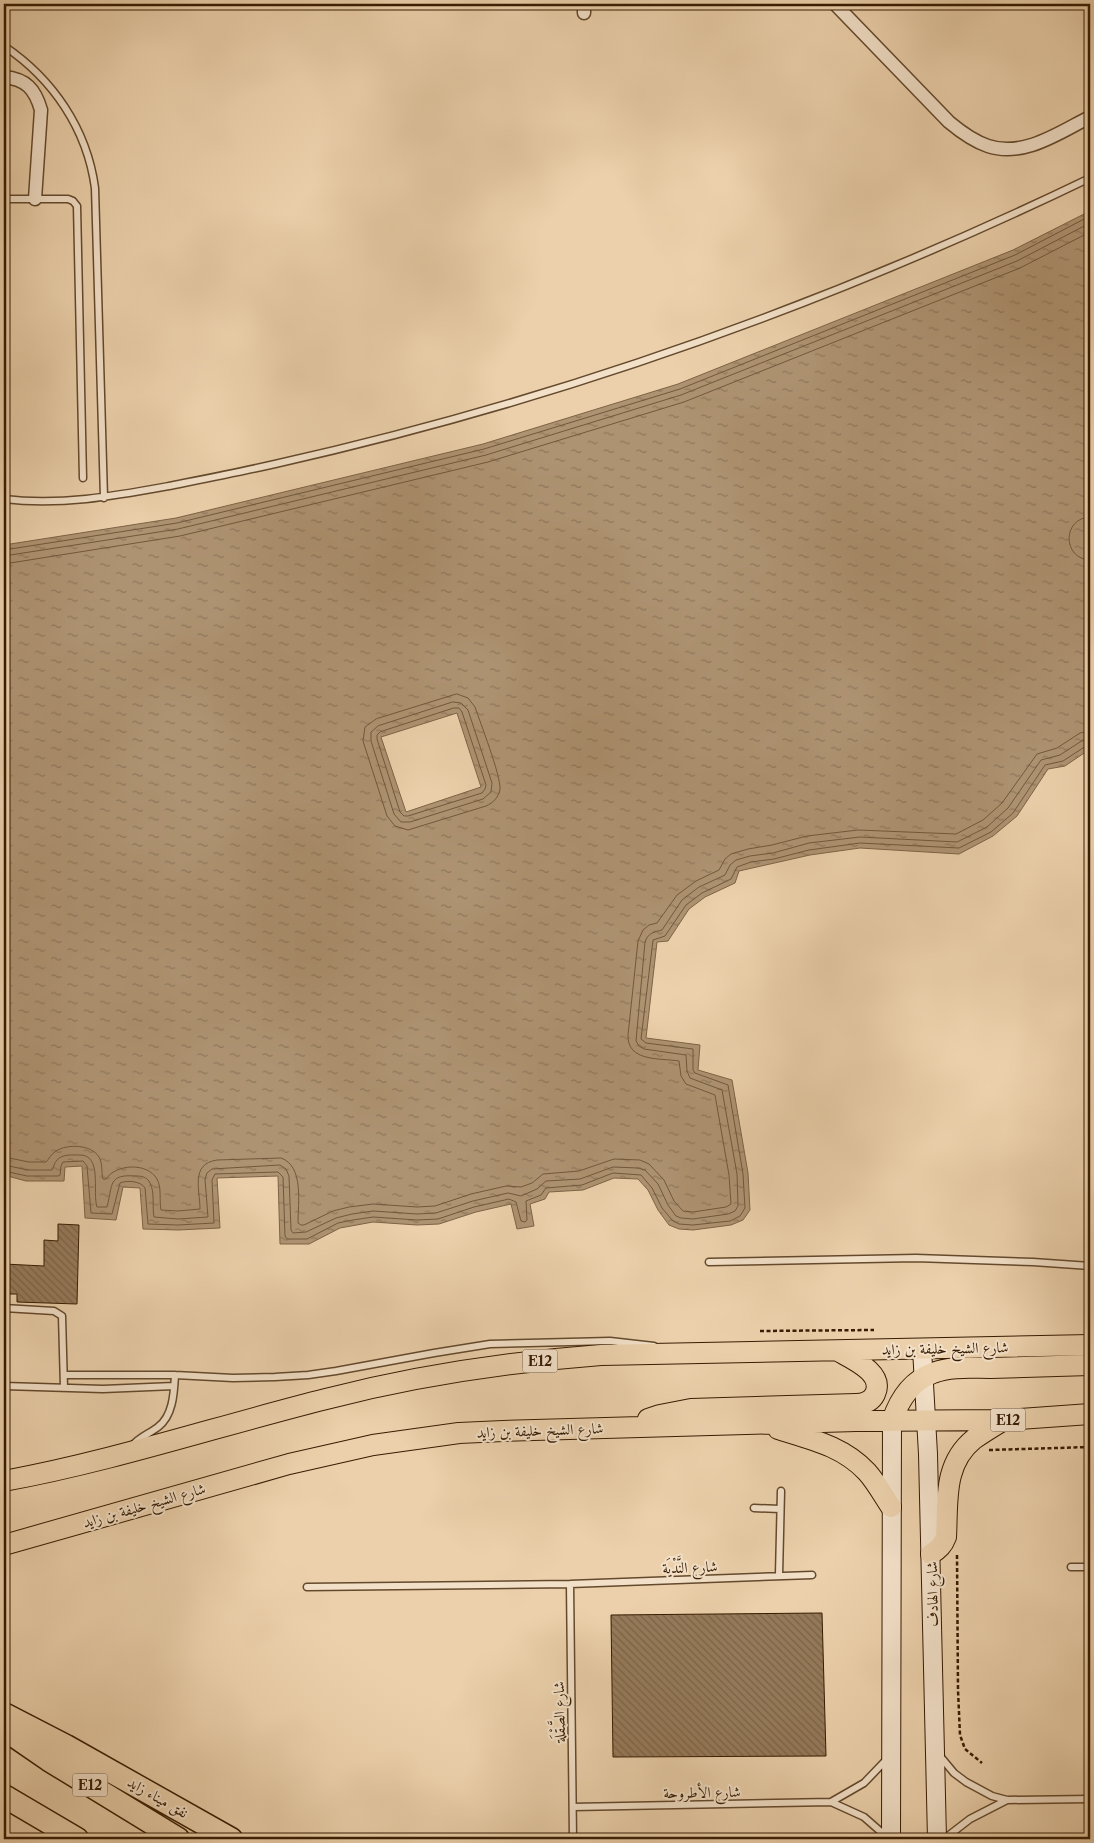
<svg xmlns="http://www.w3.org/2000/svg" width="1094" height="1843" viewBox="0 0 1094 1843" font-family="'Libre Caslon Text',Amiri,serif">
	<defs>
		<pattern id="water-ripples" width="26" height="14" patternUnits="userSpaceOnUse" patternTransform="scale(1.25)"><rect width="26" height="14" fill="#ae9372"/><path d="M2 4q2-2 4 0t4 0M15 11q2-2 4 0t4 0" fill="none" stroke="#8e775b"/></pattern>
		<pattern id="building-back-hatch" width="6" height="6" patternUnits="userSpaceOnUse" patternTransform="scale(1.25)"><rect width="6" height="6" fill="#957a5a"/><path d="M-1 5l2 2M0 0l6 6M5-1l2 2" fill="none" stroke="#7a6348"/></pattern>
	</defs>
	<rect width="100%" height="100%" fill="#ebd0ab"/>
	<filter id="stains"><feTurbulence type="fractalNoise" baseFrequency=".004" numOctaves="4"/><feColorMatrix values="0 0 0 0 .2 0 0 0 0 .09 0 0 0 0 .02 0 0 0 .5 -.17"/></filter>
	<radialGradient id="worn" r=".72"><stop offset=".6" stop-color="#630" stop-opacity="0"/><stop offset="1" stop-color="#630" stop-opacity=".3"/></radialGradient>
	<path fill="url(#water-ripples)" stroke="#7e6345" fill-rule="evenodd" d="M 1090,211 L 1090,524 L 1087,540 L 1090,546 L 1090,749 L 1065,766 L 1048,769 L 1017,816 L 993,836 L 959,854 L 860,848 L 810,855 L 739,871 L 735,883 L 705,897 L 689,909 L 668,941 L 657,942 L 646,1038 L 700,1045 L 698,1070 L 732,1080 L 748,1173 L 750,1210 L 743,1220 L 731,1225 L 693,1230 L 679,1229 L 669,1225 L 658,1210 L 648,1190 L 638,1179 L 614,1178 L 583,1190 L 549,1192 L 545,1199 L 530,1204 L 534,1226 L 517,1229 L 511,1204 L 476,1212 L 439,1224 L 417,1225 L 373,1222 L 340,1228 L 309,1244 L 280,1244 L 278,1176 L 217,1178 L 220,1228 L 178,1230 L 143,1229 L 140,1188 L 123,1187 L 116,1220 L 85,1218 L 82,1166 L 65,1167 L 64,1181 L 26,1181 L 4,1175 L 4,545 L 176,518 L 483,444 L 678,384 L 1013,250 ZM 457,713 L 481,787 L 406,812 L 381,737 Z"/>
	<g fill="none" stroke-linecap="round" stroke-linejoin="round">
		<path stroke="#72583a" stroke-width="1" d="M 1090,517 C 1062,518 1062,559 1090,560
			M 4,550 L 177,523 L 484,449 L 680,389 L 1015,255 L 1090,216
			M 4,556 L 178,529 L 486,455 L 681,395 L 1017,261 L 1090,223
			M 4,564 L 180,536 L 488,462 L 684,402 L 1020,268 L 1090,232
			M 457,694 L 468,698 L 475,707 C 480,722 501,776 500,789 C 499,797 493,803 486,806 L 408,830 L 395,826 L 387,816 L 363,741 L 365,727 L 376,719 Z
			M 453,702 L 461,703 L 468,710 L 492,783 L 491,792 L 483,799 L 410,822 L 401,822 L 394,814 L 371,741 L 371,732 L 378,726 Z
			M 454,708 L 459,708 L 462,712 L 486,785 L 485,789 L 482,793 L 408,816 L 404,816 L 400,812 L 377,739 L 377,735 L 380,732 Z
			M 4,1157 L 29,1162 L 46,1162 C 49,1159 51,1154 56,1151 C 67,1144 91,1144 99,1157 C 103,1164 101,1172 103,1179 L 106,1179 C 116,1164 147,1162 157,1179 C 162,1188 159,1200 161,1210 L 178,1211 L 200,1209 C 200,1190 190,1164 217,1160 L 281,1158 C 304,1166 298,1203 298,1223 L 301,1225 L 304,1225 L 333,1211 L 349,1207 L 373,1204 L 417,1207 L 435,1206 L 471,1194 L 506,1186 L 521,1187 L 532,1183 L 543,1174 L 579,1171 L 614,1159 L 640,1160 L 649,1164 L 664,1180 L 674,1201 L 683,1211 L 693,1212 L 726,1207 L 731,1204 L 729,1175 L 715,1095 L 686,1084 L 681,1076 L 679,1061 C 660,1058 627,1062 628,1035 L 638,941 L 643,930 L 649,925 L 657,923 L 677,895 L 696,881 L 719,870 L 725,859 L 731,854 L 748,849 L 772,845 L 807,836 L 858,830 L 956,834 L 983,820 L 1002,803 L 1037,754 L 1057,748 L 1080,733 L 1090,731
			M 4,1165 L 28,1170 L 52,1170 C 54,1167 54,1163 57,1160 C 62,1154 72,1155 79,1155 C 103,1154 92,1192 97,1207 L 107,1207 C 113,1184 108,1174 136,1176 C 142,1176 147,1177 150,1183 C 155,1192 152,1207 154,1217 L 178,1219 L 208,1217 L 205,1179 L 207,1173 L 212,1169 L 280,1165 L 286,1169 L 289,1176 L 291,1230 L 293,1233 L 306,1232 L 336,1218 L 352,1214 L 373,1211 L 417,1214 L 436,1213 L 473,1201 L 508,1193 L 521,1196 L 537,1189 L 546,1181 L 580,1179 L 613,1167 L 638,1168 L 645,1170 L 658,1184 L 668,1205 L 676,1216 L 681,1218 L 693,1219 L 728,1214 L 735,1211 L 738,1206 L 737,1174 L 722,1090 L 690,1078 L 687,1071 L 686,1055 L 644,1049 L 639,1046 L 636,1041 L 645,942 C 648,933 654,932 662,930 L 682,900 L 699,887 L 725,875 L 730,865 L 736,860 L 750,856 L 773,853 L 809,843 L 860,837 L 957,842 L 987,827 L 1008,808 L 1041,760 L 1060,755 L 1083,740 L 1090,739
			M 4,1171 L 27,1176 L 58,1176 L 60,1175 L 61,1166 L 63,1162 L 83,1161 L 87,1166 L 91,1213 L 112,1214 L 120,1183 C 127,1180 141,1181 145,1188 L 148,1224 L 178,1225 L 214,1223 L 212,1180 L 215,1174 L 278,1172 L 283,1177 L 285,1236 L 287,1239 L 307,1239 L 338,1223 L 353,1220 L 373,1217 L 417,1220 L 438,1219 L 474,1207 L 509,1199 L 516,1202 L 521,1221 L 525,1222 L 527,1220 L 526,1201 L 541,1195 L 546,1188 L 582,1185 L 613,1173 L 641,1175 L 652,1188 L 662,1208 L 672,1220 L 679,1224 L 693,1225 L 730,1221 L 740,1216 L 745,1208 L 743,1174 L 728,1085 L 695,1073 L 693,1070 L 693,1049 L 646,1043 L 641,1039 L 653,940 L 665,936 L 686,905 L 702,893 L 731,879 L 737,867 L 751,862 L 774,859 L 809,850 L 860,843 L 959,848 L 991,832 L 1013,813 L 1045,765 L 1063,761 L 1086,746 L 1090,745"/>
	</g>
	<path fill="url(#building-back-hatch)" stroke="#371c02" d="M 58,1224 L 79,1225 L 77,1304 L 17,1302 L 17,1294 L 4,1294 L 4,1264 L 44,1266 L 44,1240 L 58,1241 Z
		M 822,1613 L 826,1756 L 613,1757 L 611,1615 Z"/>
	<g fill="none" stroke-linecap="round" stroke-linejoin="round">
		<g stroke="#64492c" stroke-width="9">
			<path id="lane" d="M 4,46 C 53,79 87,129 95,188 L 104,498
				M 4,199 L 68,199 L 73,201 L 77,206 L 83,478
				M 4,499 C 60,506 114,496 169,486 C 204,479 240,472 275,464 C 556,401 831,303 1090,178
				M 709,1262 L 916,1258 L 1033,1262 L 1090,1266
				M 4,1308 L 54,1311 L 62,1316 L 64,1388
				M 64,1375 L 175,1375 L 233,1378 L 275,1377 L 308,1375 L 336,1371 L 434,1353 L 490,1344 L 610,1341 L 654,1346
				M 4,1386 L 103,1389 L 174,1386
				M 132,1446 C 139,1437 149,1434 158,1427 C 173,1416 174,1393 175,1375
				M 754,1508 L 780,1509
				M 1071,1567 L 1090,1567
				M 779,1575 L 781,1491
				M 570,1584 L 573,1839
				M 307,1587 L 570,1584 L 812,1575
				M 939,1755 L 954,1773 L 966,1782 L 992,1796 L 1007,1800 L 1090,1799
				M 831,1802 L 864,1783 L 887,1759
				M 573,1807 L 831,1802 L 864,1817 L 888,1838
				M 944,1839 L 970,1819 L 1007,1800"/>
		</g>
		<g stroke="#64492c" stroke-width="15">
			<path id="street" d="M 584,4 L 584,13
				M 835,4 L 949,122 C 961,132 973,141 988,146 C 1024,158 1060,132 1090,117
				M 4,77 C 26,79 35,89 41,110 L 35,199"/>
		</g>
		<g stroke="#371c02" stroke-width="20">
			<path id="secondary" d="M 922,1349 L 928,1454 L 937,1839
				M 891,1839 L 892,1421"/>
		</g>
		<g stroke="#371c02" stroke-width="22">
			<path id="primary" d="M 648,1419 L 660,1415 L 691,1409 L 856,1404 C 864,1404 871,1402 875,1394 C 885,1373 852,1359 838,1351
				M 892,1421 C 899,1400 911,1381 933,1373 C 950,1366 972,1368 990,1368 C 1024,1367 1057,1366 1090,1365
				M 778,1429 C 810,1439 843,1446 867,1472 C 876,1482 883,1495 891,1507
				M 4,1481 C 113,1461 218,1426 326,1399 C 415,1376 509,1362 601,1355 L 1090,1345
				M 4,1545 L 289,1464 L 373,1445 L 459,1433 L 503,1431 L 856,1421 L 1004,1420 L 1090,1414
				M 931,1554 C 939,1549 943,1545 946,1537 C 948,1501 943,1464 974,1439 C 984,1432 994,1426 1004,1420"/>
		</g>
		<g stroke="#371c02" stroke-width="25">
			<path id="highway" d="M 4,1714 L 66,1746 L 231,1839
				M 4,1729 L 49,1760 L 178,1839
				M 4,1796 L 77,1839"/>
		</g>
		<path stroke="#371c02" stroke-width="2.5" stroke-dasharray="4 2.5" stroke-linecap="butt" d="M 760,1331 L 874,1330
			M 989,1450 L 1090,1447
			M 957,1555 L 958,1690 L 960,1735 L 965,1749 L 982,1763"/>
		<use href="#lane" stroke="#f2e0c8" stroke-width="6"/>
		<use href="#street" stroke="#f2e0c8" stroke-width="12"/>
		<use href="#secondary" stroke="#f2e0c8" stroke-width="18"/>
		<use href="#primary" stroke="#ebd0ab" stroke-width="20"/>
		<use href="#highway" stroke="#ebd0ab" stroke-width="22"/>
	</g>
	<g text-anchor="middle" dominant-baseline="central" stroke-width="4" stroke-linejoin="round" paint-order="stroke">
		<g fill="#f2e0c8" stroke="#6f573d" stroke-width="1">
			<rect x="522.5" y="1349.5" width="35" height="23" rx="4"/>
			<rect x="990.5" y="1408.5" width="35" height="23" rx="4"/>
			<rect x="72.5" y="1773.5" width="35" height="23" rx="4"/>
		</g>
		<g font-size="14" font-weight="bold" fill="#371c02">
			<text x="540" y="1361">E12</text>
			<text x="1008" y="1420">E12</text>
			<text x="90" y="1785">E12</text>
		</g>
		<g font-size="15" fill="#371c02" stroke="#f2e0c8">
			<text transform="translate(945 1348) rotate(-1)">شارع الشيخ خليفة بن زايد</text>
			<text transform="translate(540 1430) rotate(-2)">شارع الشيخ خليفة بن زايد</text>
			<text transform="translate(144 1505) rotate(-16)">شارع الشيخ خليفة بن زايد</text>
			<text transform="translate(690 1567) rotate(-2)">شارع النَّدْيَة</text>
			<text transform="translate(932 1594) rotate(-91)">شارع الهادف</text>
			<text transform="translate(559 1712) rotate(-91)">شارع الصَّقْلَة</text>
			<text transform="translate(702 1792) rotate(-1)">شارع الأطروحة</text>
			<text transform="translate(158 1797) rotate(30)">نفق ميناء زايد</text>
		</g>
	</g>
	<rect width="1094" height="1843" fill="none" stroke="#ebd0ab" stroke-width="20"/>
	<rect x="5" y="5" width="1084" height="1833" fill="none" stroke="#371c02" stroke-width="2.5"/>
	<rect x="10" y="10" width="1074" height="1823" fill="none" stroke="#371c02"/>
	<rect width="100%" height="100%" filter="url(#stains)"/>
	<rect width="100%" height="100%" fill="url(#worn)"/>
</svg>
